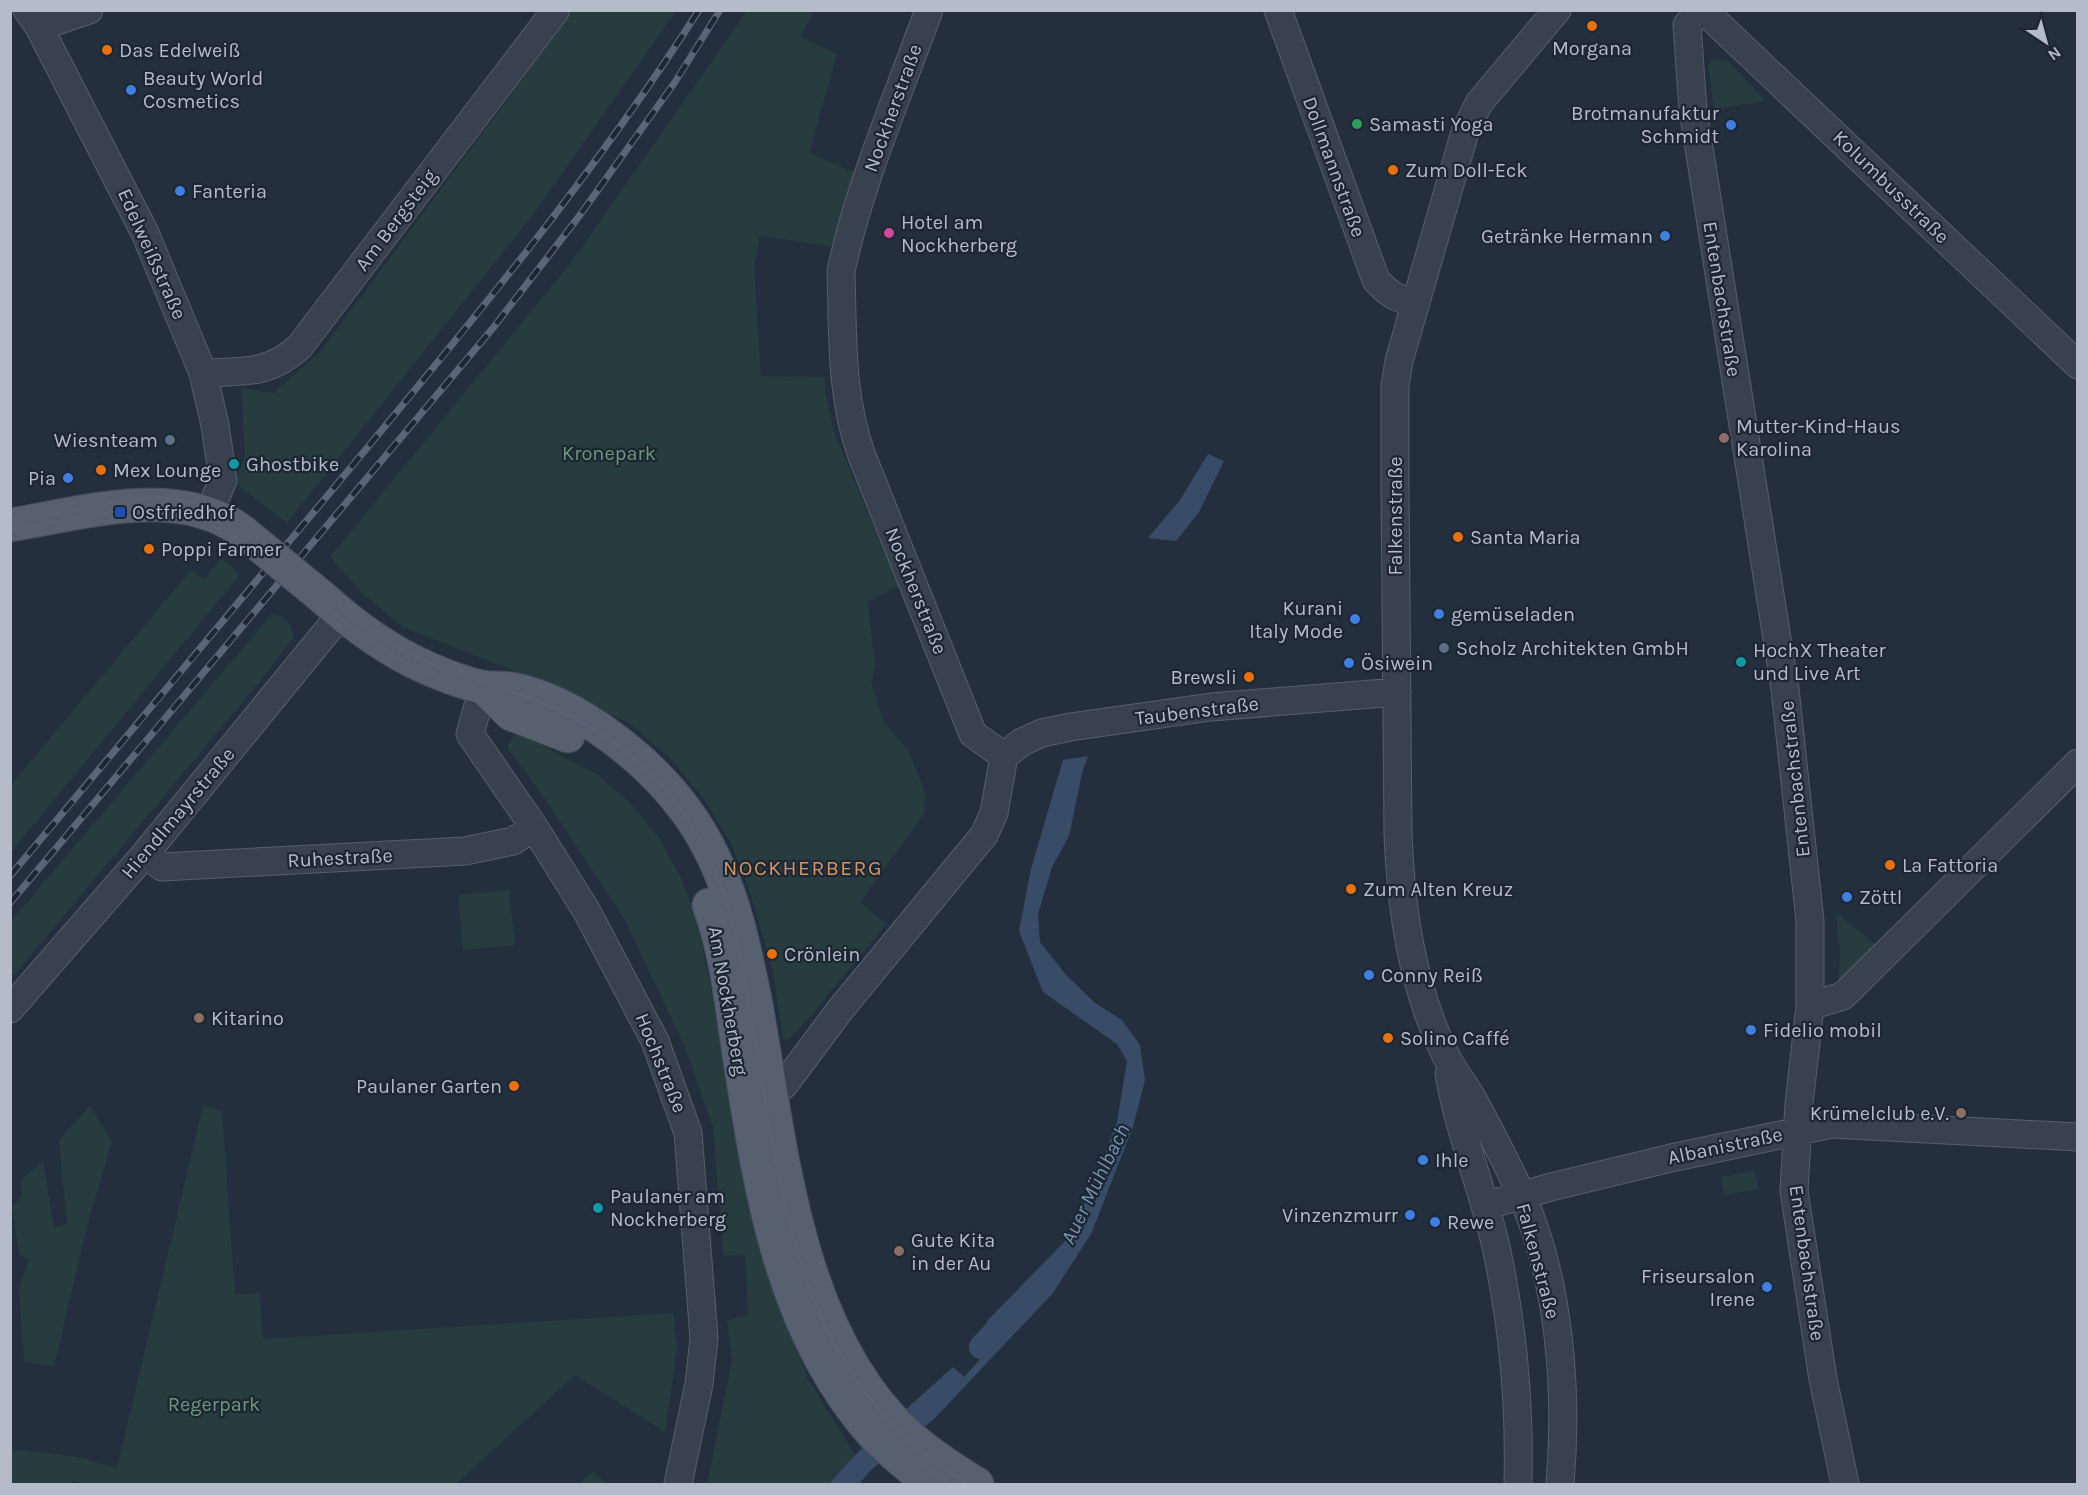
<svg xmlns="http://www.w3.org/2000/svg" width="2088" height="1495" viewBox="0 0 2088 1495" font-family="Karla,sans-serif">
	<rect width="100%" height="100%" fill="#242f3e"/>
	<path fill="#263c3f" d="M 573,11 L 676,11 L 532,216 L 287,523 L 235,483 L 245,455 L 241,388 L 273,393 L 320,352 Z
		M 747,11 L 814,11 L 800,37 L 837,54 L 809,153 L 856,173 L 837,247 L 760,236 L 754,267 L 761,376 L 825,377 L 825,390 L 834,432 L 899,586 L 868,601 L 875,667 L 871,683 L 884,722 L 908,750 L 925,793 L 924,814 L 860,902 L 887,924 L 801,1027 L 788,1039 L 783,1039 L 773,971 L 749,889 L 731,843 L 703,798 L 668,756 L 627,722 L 557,688 L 403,627 L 363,594 L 330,557 L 570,264 Z
		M 1716,58 L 1730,63 L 1765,101 L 1714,109 L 1708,64 Z
		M 220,559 L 230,564 L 239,576 L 11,852 L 11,785 L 191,570 L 204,580 Z
		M 272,614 C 286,617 291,622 294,637 L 266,674 L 11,979 L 11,921 Z
		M 516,732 L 598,775 L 632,805 L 657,835 L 680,876 L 696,916 L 739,1127 L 779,1295 L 808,1379 L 855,1455 L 829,1484 L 707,1484 L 732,1361 L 727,1320 L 748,1316 L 745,1255 L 723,1256 L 713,1128 L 685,1047 L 624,918 L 545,799 L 507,747 Z
		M 509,890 L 515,945 L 463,950 L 458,895 Z
		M 1836,912 L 1877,946 L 1838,988 L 1840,955 Z
		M 90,1106 L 112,1141 L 86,1230 L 54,1367 L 24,1361 L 19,1288 L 29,1260 L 19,1254 L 12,1207 L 21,1198 L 22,1179 L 43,1161 L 54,1228 L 67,1224 L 59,1140 Z
		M 203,1106 L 222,1111 L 235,1295 L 260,1293 L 263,1339 L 673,1313 L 677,1348 L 665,1432 L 575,1375 L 456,1484 L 82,1484 L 74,1481 L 67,1484 L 11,1484 L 11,1449 L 78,1457 L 117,1468 Z
		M 1755,1171 L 1758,1189 L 1724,1195 L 1721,1177 Z
		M 593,1472 L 609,1484 L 578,1484 Z"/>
	<path fill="#394c67" d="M 1208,454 L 1224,461 L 1199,512 L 1176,541 L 1148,538 L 1180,500 Z
		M 1088,756 L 1082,773 L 1069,836 L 1052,867 L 1038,914 L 1040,942 L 1066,975 L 1095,1003 L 1122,1020 L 1140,1045 L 1145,1080 L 1133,1127 L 1091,1234 L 1053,1293 L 933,1420 L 871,1470 L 859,1484 L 829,1484 L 855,1455 L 953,1367 L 964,1377 L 985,1354 L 987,1321 L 1067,1239 L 1093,1185 L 1117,1122 L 1127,1061 L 1117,1044 L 1043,992 L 1019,931 L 1031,869 L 1063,760 Z"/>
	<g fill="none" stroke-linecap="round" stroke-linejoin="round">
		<path stroke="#394c67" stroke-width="24" d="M 981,1347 L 1007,1319"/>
		<g stroke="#565f6c" stroke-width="29">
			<path id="minor" d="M 27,10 L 39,27 L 145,233 L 203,373 L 215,425 L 223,480 L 209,513
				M 929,10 C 898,96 860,182 841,271 C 843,334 840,396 862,456 L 973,734 L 1004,756
				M 1278,10 L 1376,280 C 1388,294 1398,299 1415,303
				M 1557,10 L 1479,103 L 1465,132 L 1399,361 L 1395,386 L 1395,486 L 1398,834 C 1401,909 1412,986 1445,1054 C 1453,1071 1465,1085 1474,1101 C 1490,1131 1507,1163 1521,1194 C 1560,1280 1568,1392 1560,1484
				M 1703,10 L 1687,25 L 1693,110 L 1785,689 L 1810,921 L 1810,1006 L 1799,1104 L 1794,1191 L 1823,1379 L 1845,1484
				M 1703,10 L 2078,365
				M 39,27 L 89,10
				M 203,373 C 243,371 270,375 300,346 L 556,10
				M 483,687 L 470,734 L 534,827 L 586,910 L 655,1041 L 688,1133 L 704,1338 L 699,1384 L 678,1484
				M 1004,756 L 1022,742 L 1042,733 L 1070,727 L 1211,707 L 1397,692
				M 145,854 L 162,867 L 465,851 L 513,841 L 534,827
				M 1810,1006 L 1843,996 L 2078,763
				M 10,1009 L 145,854 L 341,614
				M 1449,1074 C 1459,1133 1483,1189 1496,1247 C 1513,1325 1520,1405 1518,1484
				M 771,1088 L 784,1085 L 840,1010 L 984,835 L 994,813 L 1004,756
				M 1485,1206 L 1551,1187 L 1671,1158 L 1832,1124 L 2078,1137"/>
		</g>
		<g stroke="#414a57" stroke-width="35">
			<path id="major" d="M 10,525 C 85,513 179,483 243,532
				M 322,597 C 353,625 387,650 425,667 C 443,675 463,683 482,687 C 491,689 502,687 512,689 C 577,702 651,761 689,815 C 730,873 744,942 757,1010 C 782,1151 797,1334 909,1436 C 930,1454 954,1470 977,1484
				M 483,687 L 511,714 L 568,736
				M 709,905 C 727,954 732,1010 740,1061 C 760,1190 782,1332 872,1433 C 890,1452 910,1468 930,1484"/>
		</g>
		<use href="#minor" stroke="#38414e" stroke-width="27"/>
		<use href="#major" stroke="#56606e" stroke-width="33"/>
		<path stroke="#5a6575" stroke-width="1.5" d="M 10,520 C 41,516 71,511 101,505 C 121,502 142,497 162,498 C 251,500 318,600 391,644 C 431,668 475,678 519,694 C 568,712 619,739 655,778 C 722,850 737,929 752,1023 C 783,1202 797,1381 968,1484
			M 10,530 C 57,523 138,501 181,509 C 237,520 293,580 337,616 C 368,642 403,664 442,678
			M 918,1462 L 950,1484"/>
		<g stroke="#5a6575" stroke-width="7">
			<path id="rail" d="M 10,876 C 120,745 229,614 338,483 C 465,330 592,178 699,10
				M 10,903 L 493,328 L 580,215 L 675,82 L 720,10"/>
		</g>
		<use href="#rail" stroke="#1d2633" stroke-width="4.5" stroke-dasharray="14" stroke-linecap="butt"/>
		<g stroke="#414a57" stroke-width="35" stroke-linecap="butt">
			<path id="major-bridge" d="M 243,532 L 322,597"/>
		</g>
		<use href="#major-bridge" stroke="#56606e" stroke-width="33"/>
	</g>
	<g fill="#e8710a" stroke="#1d2633" stroke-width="2">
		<circle cx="1592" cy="26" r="6"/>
		<circle cx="107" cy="50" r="6"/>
		<circle cx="1393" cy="170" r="6"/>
		<circle cx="101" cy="470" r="6"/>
		<circle cx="1458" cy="537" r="6"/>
		<circle cx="149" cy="549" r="6"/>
		<circle cx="1249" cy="677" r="6"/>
		<circle cx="1890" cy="865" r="6"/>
		<circle cx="1351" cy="889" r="6"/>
		<circle cx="772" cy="954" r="6"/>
		<circle cx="1388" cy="1038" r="6"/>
		<circle cx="514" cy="1086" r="6"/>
	</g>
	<g fill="#3f7fe0" stroke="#1d2633" stroke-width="2">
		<circle cx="131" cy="90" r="6"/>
		<circle cx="1731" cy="125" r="6"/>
		<circle cx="180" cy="191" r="6"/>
		<circle cx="1665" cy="236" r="6"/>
		<circle cx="68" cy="478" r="6"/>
		<circle cx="1439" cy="614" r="6"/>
		<circle cx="1355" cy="619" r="6"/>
		<circle cx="1349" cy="663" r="6"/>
		<circle cx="1847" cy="897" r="6"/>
		<circle cx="1369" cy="975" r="6"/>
		<circle cx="1751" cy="1030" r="6"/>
		<circle cx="1423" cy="1160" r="6"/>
		<circle cx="1410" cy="1215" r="6"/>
		<circle cx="1435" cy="1222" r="6"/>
		<circle cx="1767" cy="1287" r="6"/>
	</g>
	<circle fill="#2e9e5b" stroke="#1d2633" stroke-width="2" cx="1357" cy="124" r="6"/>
	<circle fill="#d1479c" stroke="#1d2633" stroke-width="2" cx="889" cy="233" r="6"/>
	<g fill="#8d6e63" stroke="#1d2633" stroke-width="2">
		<circle cx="1724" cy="438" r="6"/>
		<circle cx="199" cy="1018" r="6"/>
		<circle cx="1961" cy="1113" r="6"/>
		<circle cx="899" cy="1251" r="6"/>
	</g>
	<g fill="#5c6f8a" stroke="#1d2633" stroke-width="2">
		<circle cx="170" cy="440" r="6"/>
		<circle cx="1444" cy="648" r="6"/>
	</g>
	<g fill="#0f9aa8" stroke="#1d2633" stroke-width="2">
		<circle cx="234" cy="464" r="6"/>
		<circle cx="1741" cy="662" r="6"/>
		<circle cx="598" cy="1208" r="6"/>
	</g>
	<rect fill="#1a4fb4" stroke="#1d2633" stroke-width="2" x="114" y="506" width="12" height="12" rx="3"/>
	<g text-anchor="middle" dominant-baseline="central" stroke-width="4.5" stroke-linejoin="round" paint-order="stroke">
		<g font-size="20" fill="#b4bcc9" stroke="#1d2633" text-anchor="start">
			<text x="1592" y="48" text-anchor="middle">Morgana</text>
			<text x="119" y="50">Das Edelweiß</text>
			<text x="143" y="78">Beauty World<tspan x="143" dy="23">Cosmetics</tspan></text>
			<text x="1719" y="113" text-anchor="end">Brotmanufaktur<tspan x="1719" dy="23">Schmidt</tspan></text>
			<text x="1369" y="124">Samasti Yoga</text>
			<text x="1405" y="170">Zum Doll-Eck</text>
			<text x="192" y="191">Fanteria</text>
			<text x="901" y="222">Hotel am<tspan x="901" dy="23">Nockherberg</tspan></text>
			<text x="1653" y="236" text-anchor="end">Getränke Hermann</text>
			<text x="1736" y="426">Mutter-Kind-Haus<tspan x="1736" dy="23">Karolina</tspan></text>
			<text x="158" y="440" text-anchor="end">Wiesnteam</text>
			<text x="246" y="464">Ghostbike</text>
			<text x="113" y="470">Mex Lounge</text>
			<text x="56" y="478" text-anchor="end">Pia</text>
			<text x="132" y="512">Ostfriedhof</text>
			<text x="1470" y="537">Santa Maria</text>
			<text x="161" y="549">Poppi Farmer</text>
			<text x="1343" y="608" text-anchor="end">Kurani<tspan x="1343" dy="23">Italy Mode</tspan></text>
			<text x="1451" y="614">gemüseladen</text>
			<text x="1456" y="648">Scholz Architekten GmbH</text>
			<text x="1753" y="650">HochX Theater<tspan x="1753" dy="23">und Live Art</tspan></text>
			<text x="1361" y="663">Ösiwein</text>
			<text x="1237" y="677" text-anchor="end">Brewsli</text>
			<text x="1902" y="865">La Fattoria</text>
			<text x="1363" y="889">Zum Alten Kreuz</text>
			<text x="1859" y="897">Zöttl</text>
			<text x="784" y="954">Crönlein</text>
			<text x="1381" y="975">Conny Reiß</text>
			<text x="211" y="1018">Kitarino</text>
			<text x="1763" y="1030">Fidelio mobil</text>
			<text x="1400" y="1038">Solino Caffé</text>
			<text x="502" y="1086" text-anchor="end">Paulaner Garten</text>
			<text x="1949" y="1113" text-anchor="end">Krümelclub e.V.</text>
			<text x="1435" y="1160">Ihle</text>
			<text x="610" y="1196">Paulaner am<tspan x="610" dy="23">Nockherberg</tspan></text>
			<text x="1398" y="1215" text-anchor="end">Vinzenzmurr</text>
			<text x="1447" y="1222">Rewe</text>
			<text x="911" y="1240">Gute Kita<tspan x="911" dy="23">in der Au</tspan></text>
			<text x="1755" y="1276" text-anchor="end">Friseursalon<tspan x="1755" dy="23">Irene</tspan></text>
		</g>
		<g font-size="20" fill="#b4bcc9" stroke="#1d2633">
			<text transform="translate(893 108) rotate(-70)">Nockherstraße</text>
			<text transform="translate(1334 167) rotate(70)">Dollmannstraße</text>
			<text transform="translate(1891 187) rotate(44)">Kolumbusstraße</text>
			<text transform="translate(396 220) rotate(-53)">Am Bergsteig</text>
			<text transform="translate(152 254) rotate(66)">Edelweißstraße</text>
			<text transform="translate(1722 299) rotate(81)">Entenbachstraße</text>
			<text transform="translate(1395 516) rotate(-90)">Falkenstraße</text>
			<text transform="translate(916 591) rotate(68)">Nockherstraße</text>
			<text transform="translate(1197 711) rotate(-7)">Taubenstraße</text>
			<text transform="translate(1795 779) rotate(-96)">Entenbachstraße</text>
			<text transform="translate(178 813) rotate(-50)">Hiendlmayrstraße</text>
			<text transform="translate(340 858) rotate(-3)">Ruhestraße</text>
			<text transform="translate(728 1001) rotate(80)">Am Nockherberg</text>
			<text transform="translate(661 1063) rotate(68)">Hochstraße</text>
			<text transform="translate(1725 1146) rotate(-12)">Albanistraße</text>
			<text transform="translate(1538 1261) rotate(75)">Falkenstraße</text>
			<text transform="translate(1807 1263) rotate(82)">Entenbachstraße</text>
		</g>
		<g font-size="20" fill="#6b9a76" stroke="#1d2633">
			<text x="609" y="453">Kronepark</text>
			<text x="214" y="1404">Regerpark</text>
		</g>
		<g font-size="21" letter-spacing="1.5" fill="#d59563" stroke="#1d2633">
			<text x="803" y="868">NOCKHERBERG</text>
		</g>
		<g font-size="21" font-style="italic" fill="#7c92b1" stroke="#1d2633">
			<text transform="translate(1095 1184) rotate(-64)">Auer Mühlbach</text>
		</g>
	</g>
	<rect width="2088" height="1495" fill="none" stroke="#b4bcc9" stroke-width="24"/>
	<g transform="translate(2046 42) rotate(144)" stroke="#1d2633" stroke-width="4.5" paint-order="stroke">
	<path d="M0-4.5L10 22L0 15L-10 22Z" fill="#b4bcc9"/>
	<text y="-9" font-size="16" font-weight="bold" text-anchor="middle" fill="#b4bcc9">N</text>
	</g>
</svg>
